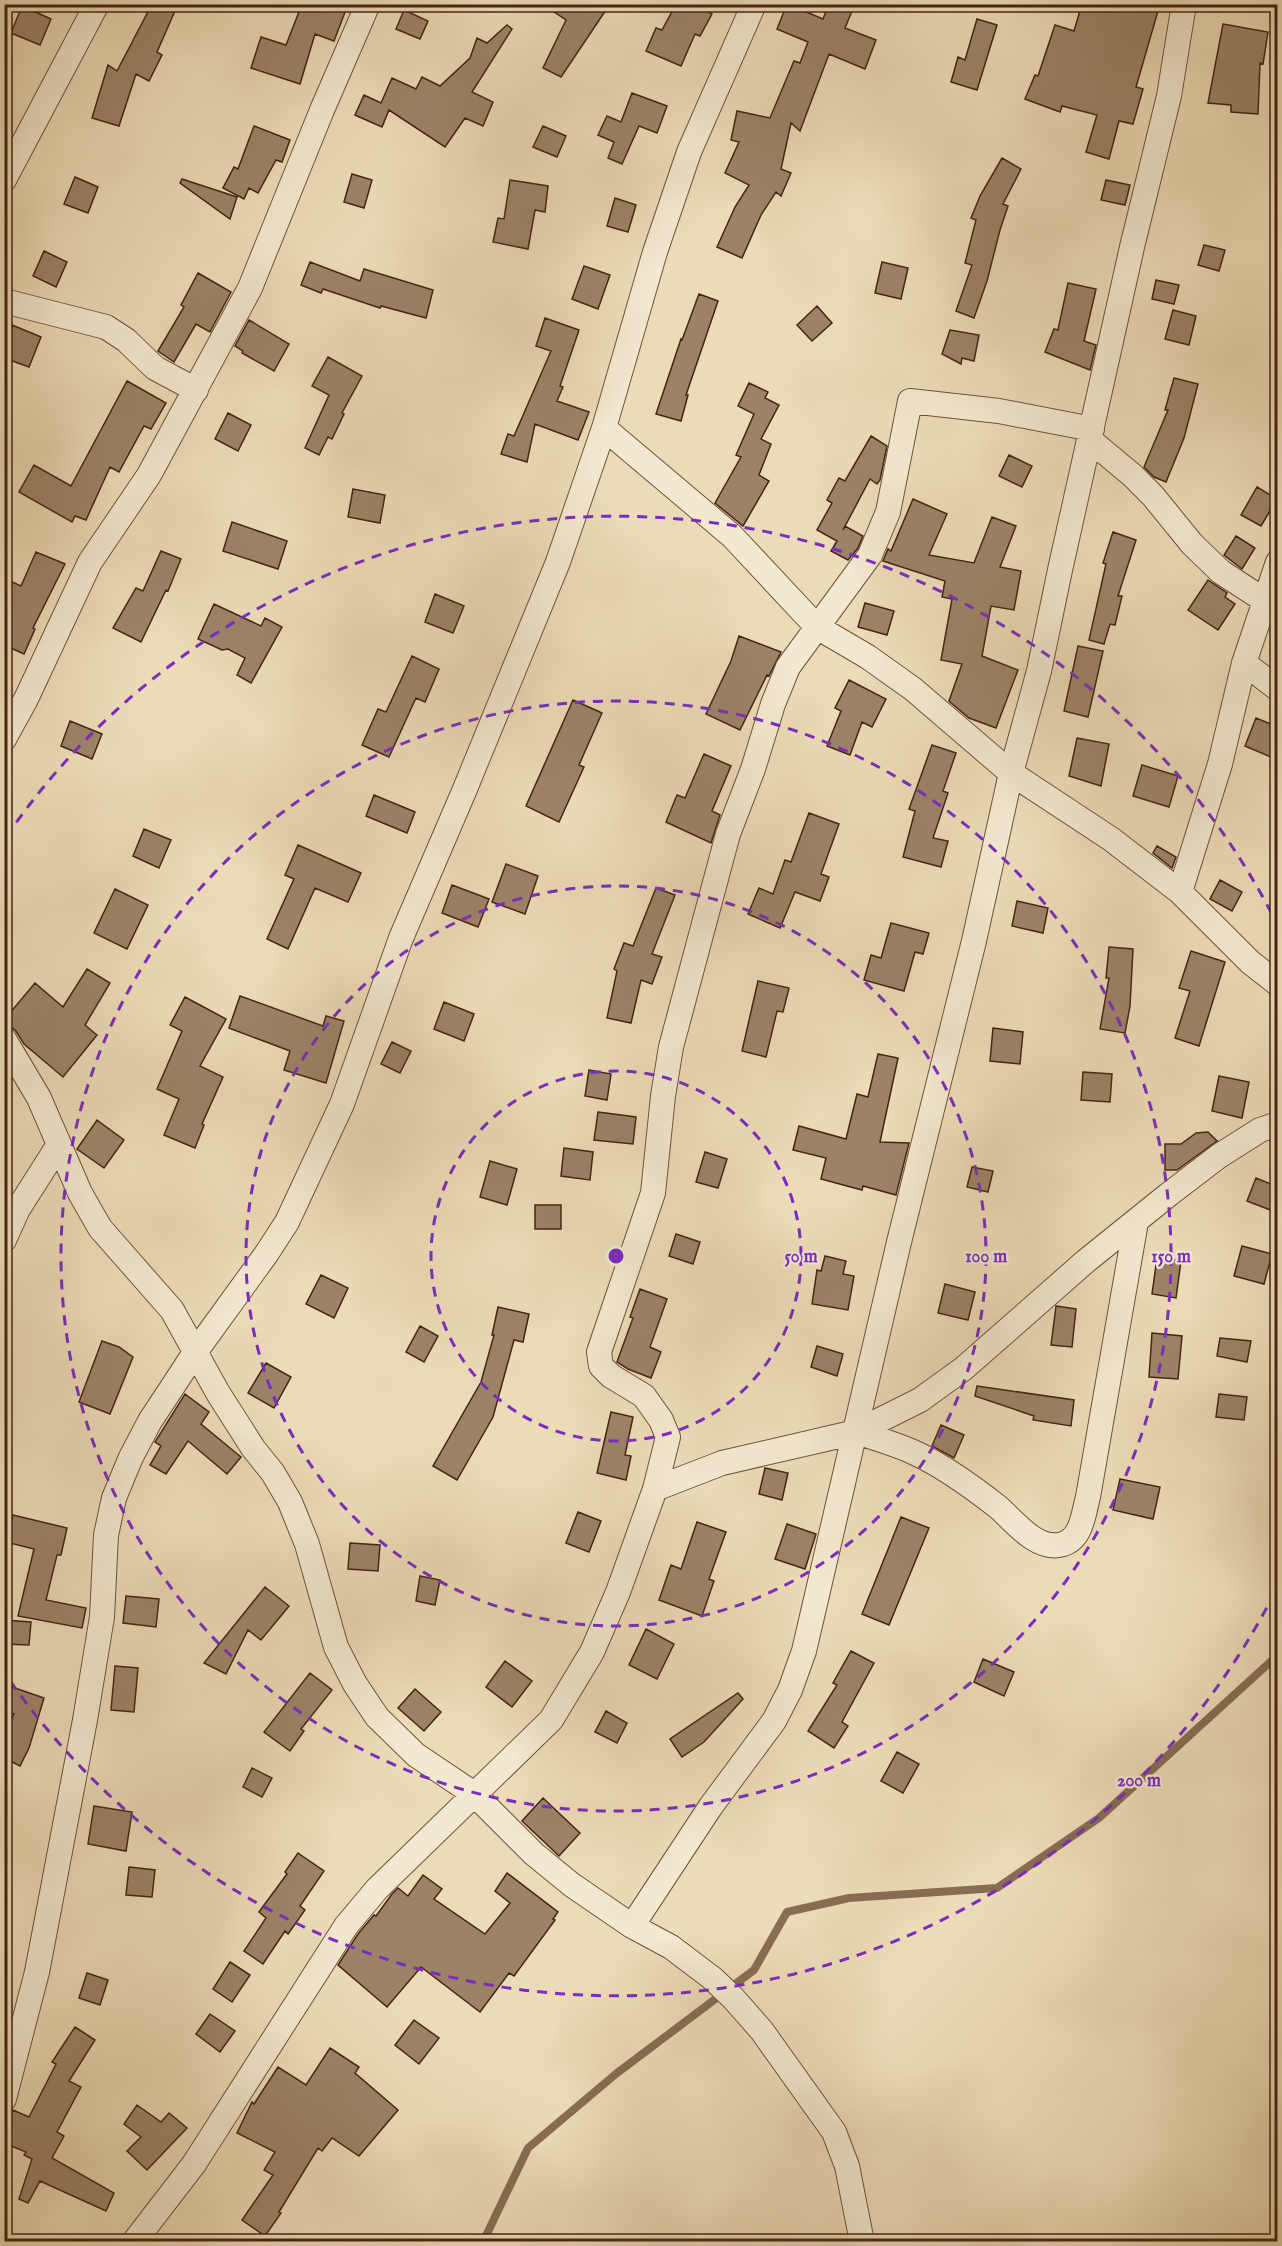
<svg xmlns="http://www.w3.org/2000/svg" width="1282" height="2246" viewBox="0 0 1282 2246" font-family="'IM FELL English',serif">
	<rect width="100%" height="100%" fill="#ecdbb7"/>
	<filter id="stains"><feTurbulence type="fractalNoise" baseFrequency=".00333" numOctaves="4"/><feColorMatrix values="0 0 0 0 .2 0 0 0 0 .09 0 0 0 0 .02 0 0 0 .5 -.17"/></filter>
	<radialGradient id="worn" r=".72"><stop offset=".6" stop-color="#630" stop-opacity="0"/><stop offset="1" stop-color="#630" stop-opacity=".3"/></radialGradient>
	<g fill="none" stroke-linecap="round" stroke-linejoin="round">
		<path stroke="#876d54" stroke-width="8" d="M 483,2242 L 528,2148 L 617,2073 L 754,1970 L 787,1912 L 849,1898 L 997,1888 L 1099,1818 L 1278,1655"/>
	</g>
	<path fill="#9c8368" stroke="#452413" stroke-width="1.5" d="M 152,4 L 178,4 L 157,52 L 162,55 L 149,81 L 136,74 L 119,126 L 92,118 L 108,65 L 117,71 Z
		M 302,4 L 348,4 L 334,41 L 315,34 L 300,84 L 251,68 L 261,37 L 286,45 Z
		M 542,4 L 610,4 L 561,77 L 543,68 L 566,20 Z
		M 676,4 L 695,4 L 712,14 L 700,36 L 695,34 L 681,66 L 646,51 L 656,28 L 662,30 Z
		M 787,4 L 823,19 L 829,4 L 855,4 L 845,28 L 876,40 L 865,69 L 829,54 L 800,131 L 791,123 L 781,169 L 791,173 L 781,196 L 776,192 L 761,215 L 742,258 L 717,247 L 735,207 L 749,185 L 725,173 L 739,142 L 731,140 L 737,111 L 770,118 L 794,61 L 800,63 L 808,42 L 777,29 Z
		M 1082,4 L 1160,4 L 1136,87 L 1143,89 L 1133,124 L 1119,121 L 1109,159 L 1086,152 L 1097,115 L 1062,106 L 1060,112 L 1025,99 L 1035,75 L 1038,76 L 1055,25 L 1074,31 Z
		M 22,6 L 51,19 L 40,45 L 11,33 Z
		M 404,10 L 428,21 L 420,39 L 396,29 Z
		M 977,19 L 997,25 L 977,90 L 951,82 L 958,57 L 965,60 Z
		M 1223,24 L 1268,32 L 1263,64 L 1260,63 L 1258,114 L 1231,112 L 1231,105 L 1208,103 Z
		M 507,25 L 512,29 L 472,92 L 493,102 L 483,126 L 465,118 L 445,147 L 389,110 L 382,127 L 355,115 L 364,95 L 381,103 L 392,78 L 416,89 L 422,77 L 440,86 L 470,58 L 477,38 L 487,43 Z
		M 632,93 L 667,106 L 657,133 L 639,126 L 622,164 L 608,158 L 614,142 L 598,135 L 607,116 L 621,122 Z
		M 254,126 L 290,140 L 282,162 L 276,160 L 258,193 L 249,188 L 244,199 L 223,188 L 234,167 L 238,169 Z
		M 543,126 L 566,136 L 557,157 L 533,147 Z
		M 1002,158 L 1021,169 L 1003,204 L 1008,206 L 1000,230 L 987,281 L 974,318 L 956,311 L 972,265 L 965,263 L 976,220 L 971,218 L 980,196 Z
		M 352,174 L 372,180 L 364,208 L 344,202 Z
		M 75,177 L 98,187 L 88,213 L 64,204 Z
		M 182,179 L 237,197 L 230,219 L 180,183 Z
		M 510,180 L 548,186 L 545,212 L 535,210 L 528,249 L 493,242 L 498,218 L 504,219 Z
		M 1106,180 L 1130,185 L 1125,205 L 1101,200 Z
		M 615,198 L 636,205 L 628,232 L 607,226 Z
		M 1204,245 L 1225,250 L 1219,271 L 1198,265 Z
		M 44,251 L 67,262 L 56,287 L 33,276 Z
		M 310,262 L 360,281 L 364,269 L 433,290 L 426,318 L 381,306 L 380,308 L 323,289 L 321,293 L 301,285 Z
		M 882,262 L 908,268 L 901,299 L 875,293 Z
		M 584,266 L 610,275 L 598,309 L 572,299 Z
		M 198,273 L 231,292 L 210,332 L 196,324 L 174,362 L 158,351 L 184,307 L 181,305 Z
		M 1156,280 L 1179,285 L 1174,304 L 1152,299 Z
		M 1068,283 L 1096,289 L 1084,341 L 1096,345 L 1090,370 L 1045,352 L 1054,329 L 1058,330 Z
		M 699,294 L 718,301 L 686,395 L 688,395 L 681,421 L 656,414 L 681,339 L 682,340 Z
		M 817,306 L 832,323 L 812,341 L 797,325 Z
		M 1173,310 L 1196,316 L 1189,345 L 1165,339 Z
		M 545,318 L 579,330 L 560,386 L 563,387 L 557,401 L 589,412 L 578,440 L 535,424 L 527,462 L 501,454 L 508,434 L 514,436 L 551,351 L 536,346 Z
		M 249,320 L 289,344 L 274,371 L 242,353 L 243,351 L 235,346 Z
		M 12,325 L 41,337 L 29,367 L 4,358 L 4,345 Z
		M 950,330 L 979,335 L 974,361 L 962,358 L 961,364 L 942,354 Z
		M 328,357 L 362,376 L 342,413 L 344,414 L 332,439 L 328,437 L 319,455 L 305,448 L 329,395 L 312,386 Z
		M 1174,378 L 1198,384 L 1184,438 L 1166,482 L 1154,477 L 1144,467 L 1168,410 L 1165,410 Z
		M 127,381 L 166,403 L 151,429 L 144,426 L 119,472 L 110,467 L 86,520 L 75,516 L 72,522 L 19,492 L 34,465 L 71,486 Z
		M 749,383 L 768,392 L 765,398 L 779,405 L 761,439 L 771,444 L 759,475 L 769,481 L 743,526 L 715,503 L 741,457 L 736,455 L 754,414 L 738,406 Z
		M 228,413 L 251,425 L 238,451 L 215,439 Z
		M 871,436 L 887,446 L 880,480 L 877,484 L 870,479 L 843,530 L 845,526 L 863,536 L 858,548 L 848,560 L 831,551 L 837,541 L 817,530 L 832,503 L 827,500 L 839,478 L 845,481 Z
		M 1009,455 L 1032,466 L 1022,487 L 999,476 Z
		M 1257,487 L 1277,499 L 1261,526 L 1241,515 Z
		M 353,489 L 385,495 L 380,523 L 348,517 Z
		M 913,499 L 947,514 L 929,555 L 974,563 L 992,517 L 1016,526 L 1000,567 L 1021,571 L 1014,610 L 991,606 L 982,656 L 1018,670 L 996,728 L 969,718 L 949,701 L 962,664 L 941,660 L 952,599 L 942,597 L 945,581 L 883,561 L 888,549 L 891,551 Z
		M 232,522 L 287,541 L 278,569 L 223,551 Z
		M 1113,532 L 1136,540 L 1118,596 L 1122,596 L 1115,625 L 1110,624 L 1104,644 L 1089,640 L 1106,564 L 1103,563 Z
		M 1236,536 L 1255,548 L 1242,569 L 1224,555 Z
		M 161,551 L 181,559 L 168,591 L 166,590 L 141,642 L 113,628 L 136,588 L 143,591 Z
		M 36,552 L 65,564 L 33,628 L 35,629 L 24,654 L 4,645 L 4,594 L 10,581 L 21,586 Z
		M 1208,580 L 1227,593 L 1225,597 L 1235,604 L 1218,630 L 1188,610 Z
		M 435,594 L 464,606 L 453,633 L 425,622 Z
		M 865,603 L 894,611 L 887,635 L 858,627 Z
		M 214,604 L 261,626 L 265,618 L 282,627 L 251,683 L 237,675 L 245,658 L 228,649 L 222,650 L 198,639 Z
		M 739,636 L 781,652 L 769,676 L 767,675 L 740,730 L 706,714 L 731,661 Z
		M 1078,646 L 1103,651 L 1088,717 L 1064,711 Z
		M 412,656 L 439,669 L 425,702 L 416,698 L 389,757 L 362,745 L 378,709 L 386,712 Z
		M 849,680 L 886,699 L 872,727 L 862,722 L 850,755 L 827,746 L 841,711 L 835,708 Z
		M 573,700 L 602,713 L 579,765 L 584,767 L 559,822 L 526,806 Z
		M 1256,718 L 1278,727 L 1278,760 L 1245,746 Z
		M 70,721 L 102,734 L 92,759 L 61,746 Z
		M 1077,738 L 1109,744 L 1101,786 L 1069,776 Z
		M 932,745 L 956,753 L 943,791 L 948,793 L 933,838 L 948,841 L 941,867 L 903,857 L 915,811 L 909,809 Z
		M 704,754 L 731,766 L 712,811 L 720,815 L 711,843 L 666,822 L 677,795 L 685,798 Z
		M 1142,765 L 1178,776 L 1169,807 L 1133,796 Z
		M 374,795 L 415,812 L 407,833 L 366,816 Z
		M 809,813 L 839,824 L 821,874 L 829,877 L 820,901 L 795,892 L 780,928 L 748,914 L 759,888 L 773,894 L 785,860 L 791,862 Z
		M 144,829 L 171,840 L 159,868 L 133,856 Z
		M 298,845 L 361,873 L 348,902 L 315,888 L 288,949 L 267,939 L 294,879 L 285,875 Z
		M 1157,846 L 1176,857 L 1172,868 L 1153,853 Z
		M 506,864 L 538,876 L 525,914 L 492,902 Z
		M 1220,880 L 1242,892 L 1232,911 L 1210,899 Z
		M 452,885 L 489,899 L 478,927 L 442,913 Z
		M 656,888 L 675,895 L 652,954 L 662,957 L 652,984 L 641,980 L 631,1023 L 607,1018 L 617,971 L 614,969 L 624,943 L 633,946 Z
		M 115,889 L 148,905 L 127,949 L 94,933 Z
		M 1017,901 L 1048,908 L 1043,933 L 1012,926 Z
		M 891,923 L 929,933 L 923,954 L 915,952 L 904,991 L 864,980 L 871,955 L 881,958 Z
		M 1109,947 L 1133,949 L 1130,1006 L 1125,1033 L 1100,1029 L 1109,978 L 1106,978 Z
		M 1191,951 L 1225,962 L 1199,1046 L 1175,1038 L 1190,991 L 1179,988 Z
		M 87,969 L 110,983 L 85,1025 L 97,1035 L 63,1077 L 24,1044 L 16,1031 L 10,1026 L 4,1025 L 4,1020 L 35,983 L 63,1007 Z
		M 758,981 L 789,988 L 783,1012 L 777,1011 L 766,1057 L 742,1051 Z
		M 240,996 L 323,1026 L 326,1016 L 344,1021 L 326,1083 L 284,1070 L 290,1051 L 229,1028 Z
		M 185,997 L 226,1019 L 200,1066 L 223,1077 L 202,1124 L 204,1125 L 195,1148 L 164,1135 L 179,1099 L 157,1089 L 182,1031 L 170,1025 Z
		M 444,1002 L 474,1014 L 464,1041 L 434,1029 Z
		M 993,1028 L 1023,1032 L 1020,1064 L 990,1061 Z
		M 392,1042 L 411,1051 L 400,1073 L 381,1064 Z
		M 878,1054 L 898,1058 L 880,1142 L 909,1143 L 896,1195 L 863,1186 L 862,1190 L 821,1179 L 826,1158 L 793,1150 L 799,1126 L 846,1139 L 857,1094 L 868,1097 Z
		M 589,1070 L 611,1074 L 607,1100 L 585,1096 Z
		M 1083,1072 L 1112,1074 L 1110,1102 L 1081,1100 Z
		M 1219,1076 L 1249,1082 L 1242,1118 L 1212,1111 Z
		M 598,1112 L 636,1117 L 633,1144 L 594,1140 Z
		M 97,1120 L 124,1140 L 104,1168 L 77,1149 Z
		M 1208,1132 L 1217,1141 L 1177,1170 L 1165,1170 L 1165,1144 L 1181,1144 L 1196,1133 Z
		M 564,1148 L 593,1152 L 590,1180 L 561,1176 Z
		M 705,1152 L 727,1159 L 718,1188 L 696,1182 Z
		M 490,1161 L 517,1169 L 507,1205 L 480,1197 Z
		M 972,1167 L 993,1171 L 988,1192 L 967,1187 Z
		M 1256,1178 L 1278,1187 L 1278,1213 L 1247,1201 Z
		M 535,1205 L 561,1205 L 561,1229 L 535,1229 Z
		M 676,1234 L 700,1242 L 693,1264 L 669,1256 Z
		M 1242,1246 L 1272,1254 L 1264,1284 L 1234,1276 Z
		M 825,1256 L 846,1261 L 843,1274 L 854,1276 L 848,1310 L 812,1304 L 817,1270 L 821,1271 Z
		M 1157,1258 L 1181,1261 L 1176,1298 L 1152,1294 Z
		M 321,1275 L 348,1288 L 334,1318 L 306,1304 Z
		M 945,1284 L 975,1292 L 968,1320 L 938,1313 Z
		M 640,1289 L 667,1299 L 650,1347 L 661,1352 L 651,1378 L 628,1369 L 617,1362 L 633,1318 L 630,1317 Z
		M 1056,1306 L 1076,1309 L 1072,1347 L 1051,1345 Z
		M 498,1307 L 529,1314 L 523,1342 L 514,1340 L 493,1417 L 457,1480 L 433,1466 L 481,1382 L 494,1335 L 492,1335 Z
		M 420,1326 L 438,1336 L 424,1362 L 406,1352 Z
		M 1152,1333 L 1182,1336 L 1178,1379 L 1149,1377 Z
		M 1220,1338 L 1251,1341 L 1247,1362 L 1217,1356 Z
		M 102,1341 L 119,1347 L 133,1357 L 110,1414 L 79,1402 Z
		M 817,1346 L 843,1354 L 837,1376 L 811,1367 Z
		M 266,1363 L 291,1377 L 274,1408 L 248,1393 Z
		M 977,1386 L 1074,1400 L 1071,1426 L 1033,1420 L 1034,1416 L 975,1396 Z
		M 185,1394 L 209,1412 L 201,1424 L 241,1457 L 227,1474 L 188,1441 L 166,1474 L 150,1465 L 161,1446 L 155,1442 Z
		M 1219,1394 L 1247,1397 L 1244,1420 L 1216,1417 Z
		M 611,1412 L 633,1417 L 625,1455 L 631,1456 L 626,1480 L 597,1473 Z
		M 941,1425 L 964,1435 L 954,1458 L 932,1446 Z
		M 765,1468 L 788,1473 L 782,1500 L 759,1494 Z
		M 1120,1479 L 1160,1487 L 1153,1519 L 1113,1510 Z
		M 578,1512 L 601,1521 L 589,1552 L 566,1543 Z
		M 13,1515 L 67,1528 L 61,1555 L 57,1555 L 46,1600 L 86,1608 L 82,1628 L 18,1616 L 34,1549 L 6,1542 Z
		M 901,1517 L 929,1528 L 889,1625 L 862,1614 Z
		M 697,1522 L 726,1532 L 709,1579 L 714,1581 L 702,1616 L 659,1600 L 671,1565 L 681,1569 Z
		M 787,1524 L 816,1534 L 805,1569 L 775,1559 Z
		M 350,1543 L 380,1545 L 378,1571 L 348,1569 Z
		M 420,1576 L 440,1580 L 435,1605 L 416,1601 Z
		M 265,1587 L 289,1606 L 261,1640 L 248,1630 L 226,1674 L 204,1663 Z
		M 126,1596 L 159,1599 L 156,1627 L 123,1623 Z
		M 4,1620 L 31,1622 L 29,1645 L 4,1644 Z
		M 646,1629 L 674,1644 L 657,1679 L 629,1665 Z
		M 851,1651 L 874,1663 L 842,1722 L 848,1726 L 834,1748 L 808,1731 L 837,1685 L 833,1683 Z
		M 983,1659 L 1014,1672 L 1004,1696 L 974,1682 Z
		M 505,1661 L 532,1681 L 512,1707 L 486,1687 Z
		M 115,1666 L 138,1668 L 134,1712 L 111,1710 Z
		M 310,1673 L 332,1690 L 301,1729 L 304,1731 L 290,1751 L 264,1732 Z
		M 9,1686 L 44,1698 L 29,1748 L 20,1766 L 4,1758 L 4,1732 L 14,1714 L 4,1711 L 4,1700 Z
		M 415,1689 L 441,1712 L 424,1731 L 398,1708 Z
		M 738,1693 L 743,1699 L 704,1742 L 682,1757 L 670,1739 Z
		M 606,1711 L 627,1723 L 617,1743 L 595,1732 Z
		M 897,1752 L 919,1764 L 903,1793 L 881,1781 Z
		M 252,1768 L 272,1778 L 262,1797 L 243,1787 Z
		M 543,1798 L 580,1833 L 559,1856 L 522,1821 Z
		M 94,1806 L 132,1812 L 126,1851 L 88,1844 Z
		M 298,1853 L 324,1871 L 300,1906 L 305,1910 L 288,1934 L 285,1931 L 263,1964 L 244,1951 L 266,1918 L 259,1912 L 287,1874 L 285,1872 Z
		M 129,1867 L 155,1870 L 152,1897 L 126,1895 Z
		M 507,1873 L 558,1912 L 553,1919 L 555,1920 L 514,1976 L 509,1973 L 480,2012 L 421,1967 L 387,2007 L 338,1965 L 358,1934 L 374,1915 L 376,1916 L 392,1894 L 398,1888 L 408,1896 L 423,1875 L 442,1889 L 434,1899 L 485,1934 L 510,1903 L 495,1891 Z
		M 230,1962 L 250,1975 L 232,2002 L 213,1989 Z
		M 87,1973 L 108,1980 L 100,2005 L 79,1998 Z
		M 210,2014 L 235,2031 L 220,2052 L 196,2034 Z
		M 414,2020 L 439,2038 L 419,2064 L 395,2045 Z
		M 75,2027 L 95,2040 L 69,2081 L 81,2087 L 57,2132 L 64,2136 L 52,2158 L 114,2193 L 106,2211 L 40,2181 L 28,2203 L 19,2199 L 32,2159 L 24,2155 L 26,2152 L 4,2143 L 4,2131 L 13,2110 L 29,2117 L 56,2064 L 52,2062 Z
		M 330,2048 L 359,2067 L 355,2073 L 398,2110 L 359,2156 L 332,2138 L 322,2151 L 318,2148 L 279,2212 L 281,2213 L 265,2236 L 242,2220 L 273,2175 L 264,2170 L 275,2152 L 237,2133 L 252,2102 L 254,2104 L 278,2067 L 306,2085 Z
		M 137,2105 L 161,2122 L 169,2113 L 187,2128 L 147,2170 L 127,2151 L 141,2137 L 124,2124 Z"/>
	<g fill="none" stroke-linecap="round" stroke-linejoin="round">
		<g stroke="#6f523c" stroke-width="26">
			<path id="minor" d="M 4,180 L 97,4
				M 4,301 L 106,327 L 126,340 L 155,368 L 196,390
				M 604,428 L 732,536 L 817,627 L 868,657 L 913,689 L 1011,773 L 1111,839 L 1180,892
				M 1090,440 L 1132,475 L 1153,496 L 1192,544 L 1221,572 L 1264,600
				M 1278,562 L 1244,663 L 1220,764 L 1180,892 L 1250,962 L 1278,984
				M 1244,663 L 1278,689
				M 4,739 L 26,699 L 90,562 L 149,475 L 250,288 L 322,110 L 368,4
				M 4,1039 L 39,1098 L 80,1193 L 100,1228 L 172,1310 L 218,1393 L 253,1448 L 273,1473 L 290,1502 L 307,1544 L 336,1647 L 355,1684 L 377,1717 L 416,1755 L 474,1794 L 534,1854 L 572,1885 L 632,1926 L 671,1947 L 712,1978 L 733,1998 L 762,2031 L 834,2132 L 847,2166 L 862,2242
				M 4,1240 L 18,1209 L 58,1146
				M 856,1432 C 875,1438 895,1444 913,1452 C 940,1464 975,1489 998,1507 C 1014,1521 1035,1549 1059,1545 C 1082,1541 1083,1515 1088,1497 L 1136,1222
				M 655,1489 L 668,1437 L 661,1420 L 644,1396 L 611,1376 L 601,1366 L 599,1352 L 653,1193 L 663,1096 L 671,1047 L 728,834 L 753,769 L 773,704 L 788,667 L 870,555 L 888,512 L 910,401 L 999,411 L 1092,429
				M 632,1926 L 711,1806 L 774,1721 L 790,1690 L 804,1651 L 899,1242 L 974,941 L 1011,773 L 1039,671 L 1060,570 L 1132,247 L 1169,96 L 1184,4
				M 4,2099 L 37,1972 L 85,1720 L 102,1617 L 106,1535 L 114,1498 L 131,1457 L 150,1421 L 196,1351 L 267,1253 L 287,1222 L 342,1104 L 401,938 L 465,789 L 558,562 L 604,428 L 655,252 L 689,152 L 754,4
				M 134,2242 L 194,2164 L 346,1926 L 377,1889 L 551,1720 L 592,1652 L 618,1592 L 655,1489 L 722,1463 L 856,1432 L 920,1400 L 963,1369 L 1086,1261 L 1168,1195 L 1219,1156 L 1260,1130 L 1278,1124"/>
		</g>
		<use href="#minor" stroke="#f3e8d0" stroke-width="24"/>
	</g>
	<g fill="none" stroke="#7b2cbf" stroke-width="3" stroke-dasharray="10 8">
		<circle cx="616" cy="1256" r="185"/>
		<circle cx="616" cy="1256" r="370"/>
		<circle cx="616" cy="1256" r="555"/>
		<path d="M1275 1592A740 740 0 0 1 6 1675M6 837A740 740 0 0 1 1275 920"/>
	</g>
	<circle cx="616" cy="1256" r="9" fill="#7b2cbf" stroke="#f3e8d0" stroke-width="3"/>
	<g font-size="18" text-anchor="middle" font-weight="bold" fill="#7b2cbf" stroke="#f3e8d0" stroke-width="4.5" stroke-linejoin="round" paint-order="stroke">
		<text x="801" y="1262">50 m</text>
		<text x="986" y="1262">100 m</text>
		<text x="1171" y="1262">150 m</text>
		<text x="1139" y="1786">200 m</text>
	</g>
	<rect width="1282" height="2246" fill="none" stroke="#ecdbb7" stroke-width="24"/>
	<rect x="6" y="6" width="1270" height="2234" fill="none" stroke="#452413" stroke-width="3"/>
	<rect x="12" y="12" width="1258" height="2222" fill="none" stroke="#452413" stroke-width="1.5"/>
	<rect width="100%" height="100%" filter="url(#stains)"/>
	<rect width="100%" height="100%" fill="url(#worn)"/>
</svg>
